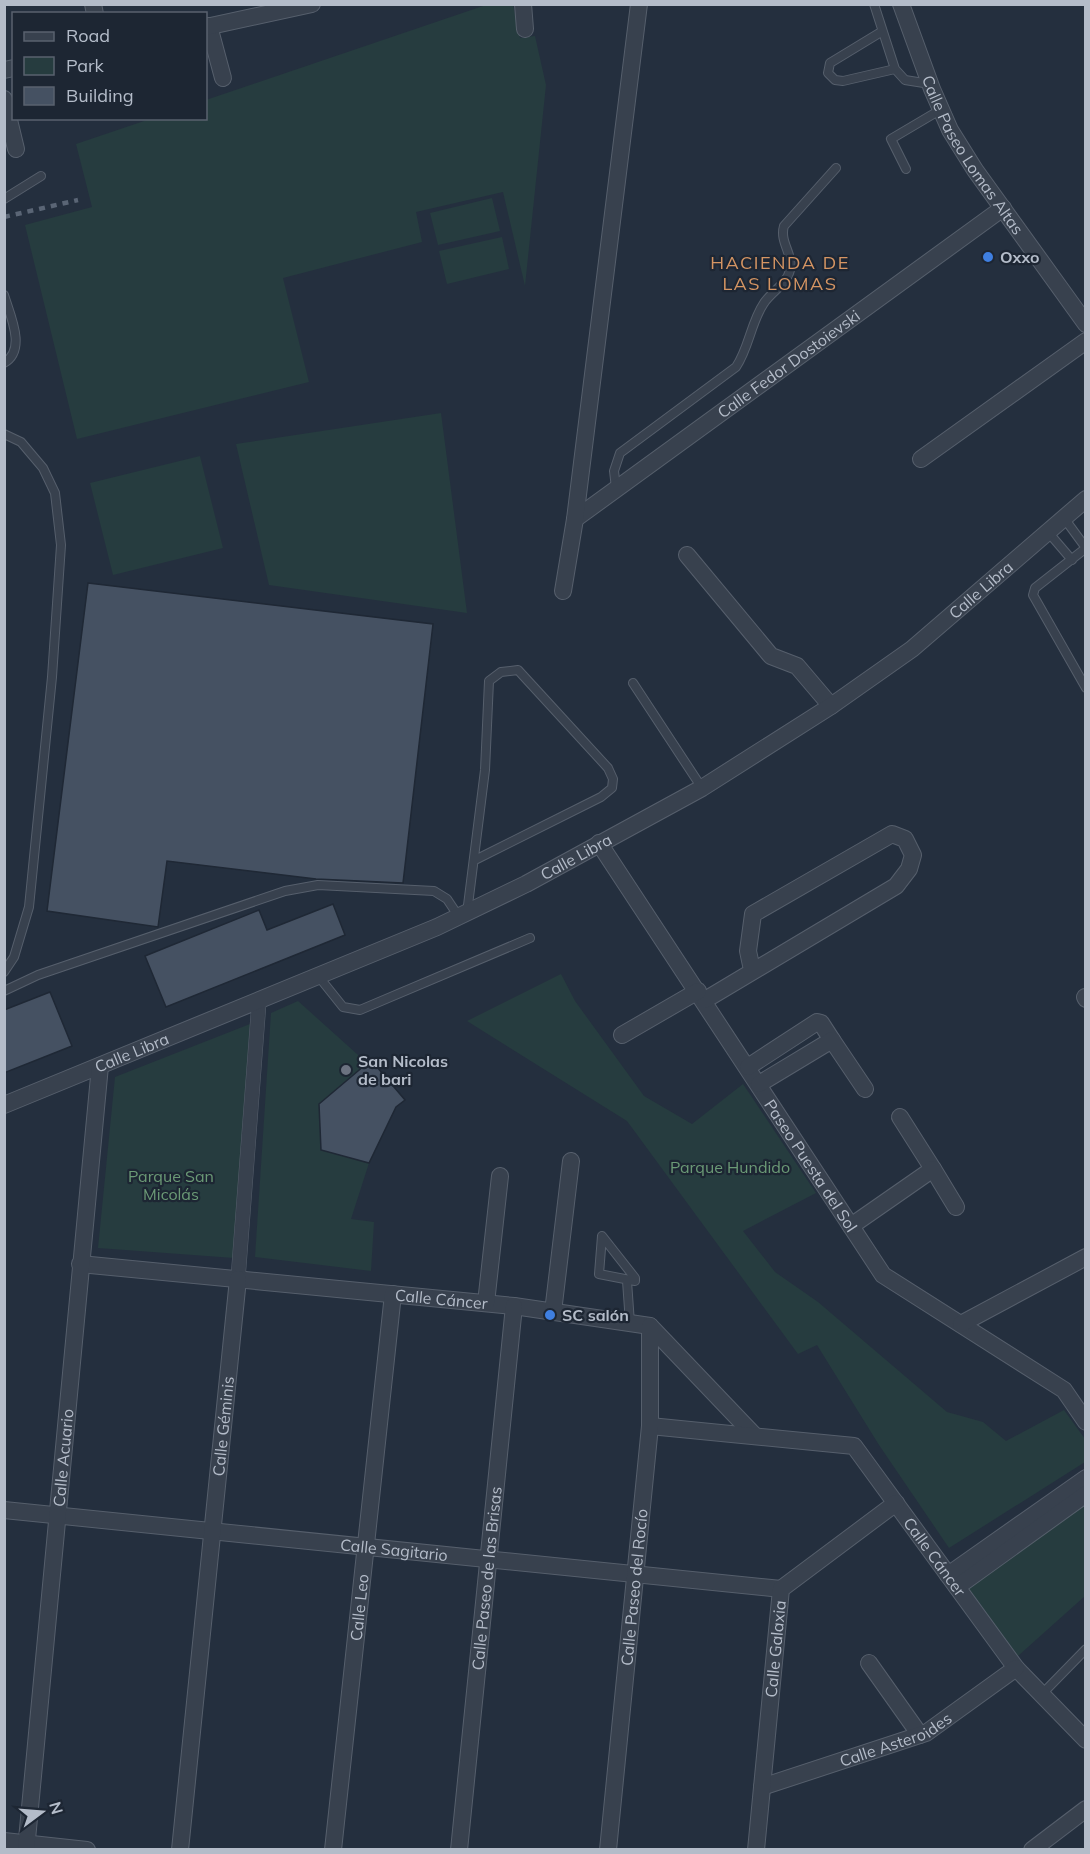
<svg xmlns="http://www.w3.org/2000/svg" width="1090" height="1854" viewBox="0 0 1090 1854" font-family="Mulish,sans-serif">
	<rect width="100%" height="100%" fill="#242f3e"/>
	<path fill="#263c3f" d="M 486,5 L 513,5 L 520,38 L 535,36 L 546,85 L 525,286 L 503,192 L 416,212 L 422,242 L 283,278 L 309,382 L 77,439 L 25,225 L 92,207 L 76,144 L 150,119 L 206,118 L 206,100 Z
		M 492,198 L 500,231 L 438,245 L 430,213 Z
		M 502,237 L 509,269 L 447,284 L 439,251 Z
		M 441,413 L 467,613 L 269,585 L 236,444 Z
		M 200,456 L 223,548 L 113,575 L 90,483 Z
		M 561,974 L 575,1001 L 644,1096 L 692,1124 L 743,1084 L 816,1193 L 743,1231 L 775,1272 L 818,1302 L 947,1412 L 983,1422 L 1006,1441 L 1064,1410 L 1085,1439 L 1085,1462 L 949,1548 L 879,1445 L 817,1345 L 798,1354 L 627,1121 L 467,1021 Z
		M 298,1001 L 367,1063 L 319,1105 L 321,1150 L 369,1163 L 351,1219 L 374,1222 L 371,1271 L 255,1257 L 271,1013 Z
		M 250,1024 L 234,1258 L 98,1248 L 115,1077 Z
		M 1085,1503 L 1085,1596 L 1018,1656 L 968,1588 Z"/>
	<path fill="#455162" stroke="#1f2835" stroke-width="1.5" d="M 88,583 L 433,624 L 403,883 L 316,879 L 167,861 L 158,927 L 47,911 Z
		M 333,904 L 345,935 L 166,1007 L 145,956 L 259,910 L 267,930 Z
		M 50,992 L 72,1046 L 4,1073 L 4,1010 Z
		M 371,1060 L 405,1100 L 396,1107 L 369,1163 L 321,1150 L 319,1104 Z"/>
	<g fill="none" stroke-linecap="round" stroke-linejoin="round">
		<g stroke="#565f6c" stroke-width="10">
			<path id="service" d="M 874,4 L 895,69 L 905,80 L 930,84
				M 881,32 L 830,63 L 828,73 L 835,80 L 843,81 L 895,69
				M 906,169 L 891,139 L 940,110
				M 4,199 L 41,176
				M 4,295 C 10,315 27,350 4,363
				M 4,434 L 21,442 L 43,468 L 55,493 L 61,545 L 52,677 L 29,907 L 14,957 L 4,972
				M 616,488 L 614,471 L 620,453 L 736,367 C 749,348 751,322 764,303 C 771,292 787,284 790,270 C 794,255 779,242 784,226 L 836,168
				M 1064,518 L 1086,548
				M 1048,532 L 1072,560
				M 1086,548 L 1035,588 L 1033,595 L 1086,688
				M 633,683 L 702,788
				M 467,913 L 485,770 L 489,681 L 501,672 L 518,670 L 608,768 L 613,779 L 612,788 L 601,797 L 475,860
				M 319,977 L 343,1007 L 360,1010 L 530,938
				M 4,991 L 38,975 L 285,891 L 318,885 L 434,891 L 447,899 L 459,917
				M 602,1236 L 635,1278 L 635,1281 L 599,1274 Z
				M 627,1281 L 630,1323
				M 1042,1694 L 1086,1649"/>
		</g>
		<g stroke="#565f6c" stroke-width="15">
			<path id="pedestrian" d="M 238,1279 L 259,1002"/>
		</g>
		<g stroke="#565f6c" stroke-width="18">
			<g id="minor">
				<path d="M 93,4 L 95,14"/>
				<path d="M 523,4 L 525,29"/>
				<path id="s1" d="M 901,4 L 932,89 L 950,130 L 975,170 L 1086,324"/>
				<path d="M 209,26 L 223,78"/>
				<path d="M 206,27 L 312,4"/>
				<path d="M 4,70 L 14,68"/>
				<path d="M 4,99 L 16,149"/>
				<path d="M 921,459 L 1086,341"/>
				<path id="s2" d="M 575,519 L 1003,208"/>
				<path d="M 687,555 L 771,656 L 797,666 L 831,706"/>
				<path d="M 563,591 L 575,519 L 639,4"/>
				<path id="s3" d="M 599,843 L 883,1275 L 1064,1390 L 1086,1422"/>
				<path d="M 1085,997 L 1086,999"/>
				<path d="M 705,1000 L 896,886 L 909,869 L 913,855 L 905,839 L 892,834 L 753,914 L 748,951 L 752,970"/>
				<path d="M 622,1035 L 698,991"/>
				<path d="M 748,1067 L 817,1022 L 821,1023 L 832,1040"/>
				<path d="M 759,1084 L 832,1040 L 865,1089"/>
				<path id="s4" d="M 4,1105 L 437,927 L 526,884 L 702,788 L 831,706 L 912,649 L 1086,499"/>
				<path d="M 900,1117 L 933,1169"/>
				<path d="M 851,1226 L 933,1169 L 956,1207"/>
				<path id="s5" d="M 80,1264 L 514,1306 L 650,1326 L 755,1436"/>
				<path d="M 486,1303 L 500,1176"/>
				<path d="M 553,1312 L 571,1161"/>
				<path d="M 961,1324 L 1086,1257"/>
				<path id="s6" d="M 650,1426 L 854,1446 L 1016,1668 L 1086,1740"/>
				<path id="s7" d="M 4,1510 L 781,1589"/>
				<path d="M 948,1575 L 1086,1478"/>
				<path d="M 957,1587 L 1086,1494"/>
				<path d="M 869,1663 L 920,1735"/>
				<path id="s8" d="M 762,1787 L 926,1733 L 1016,1668"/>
				<path d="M 4,1841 L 87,1850"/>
				<path id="s9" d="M 26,1850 L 100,1066"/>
				<path id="s10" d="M 180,1850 L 238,1279"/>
				<path id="s11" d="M 333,1850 L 393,1294"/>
				<path id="s12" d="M 459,1850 L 514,1306"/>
				<path id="s13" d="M 608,1850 L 650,1426 L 650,1326"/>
				<path id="s14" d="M 756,1850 L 781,1589 L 896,1503"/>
				<path d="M 1032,1850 L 1086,1809"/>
			</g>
		</g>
		<path stroke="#44595c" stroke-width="3" stroke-dasharray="4.5 4.5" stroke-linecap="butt" d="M 1086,1518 L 1086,1546"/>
		<use href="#service" stroke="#38414e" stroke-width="8"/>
		<use href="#pedestrian" stroke="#38414e" stroke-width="14"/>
		<use href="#minor" stroke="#38414e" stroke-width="16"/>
		<path stroke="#5a6575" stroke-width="4.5" stroke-dasharray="6 6" stroke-linecap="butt" d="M 4,217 L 78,200"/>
	</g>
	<g fill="#3f7fe0" stroke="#1d2633" stroke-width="2">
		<circle cx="988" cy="257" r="6"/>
		<circle cx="550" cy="1315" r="6"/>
	</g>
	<circle fill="#6b7280" stroke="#1d2633" stroke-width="2" cx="346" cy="1070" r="6"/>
	<g text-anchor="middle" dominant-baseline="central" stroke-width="4.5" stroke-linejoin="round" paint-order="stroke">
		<g font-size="16" fill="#b4bcc9" stroke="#1d2633">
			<text stroke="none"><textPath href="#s1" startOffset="168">Calle Paseo Lomas Altas</textPath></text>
			<text stroke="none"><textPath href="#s2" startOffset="264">Calle Fedor Dostoievski</textPath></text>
			<text stroke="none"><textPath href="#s4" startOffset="1110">Calle Libra</textPath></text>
			<text stroke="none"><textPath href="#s4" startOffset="624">Calle Libra</textPath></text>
			<text stroke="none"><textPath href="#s4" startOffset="138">Calle Libra</textPath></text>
			<text stroke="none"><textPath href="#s3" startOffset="386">Paseo Puesta del Sol</textPath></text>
			<text stroke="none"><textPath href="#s5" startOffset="363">Calle Cáncer</textPath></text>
			<text stroke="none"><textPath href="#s10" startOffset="426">Calle Géminis</textPath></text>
			<text stroke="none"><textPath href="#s9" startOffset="394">Calle Acuario</textPath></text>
			<text stroke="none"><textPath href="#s7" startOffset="392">Calle Sagitario</textPath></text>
			<text stroke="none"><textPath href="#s6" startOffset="342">Calle Cáncer</textPath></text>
			<text stroke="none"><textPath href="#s12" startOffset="273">Calle Paseo de las Brisas</textPath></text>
			<text stroke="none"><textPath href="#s13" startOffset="264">Calle Paseo del Rocío</textPath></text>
			<text stroke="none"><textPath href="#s11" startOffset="244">Calle Leo</textPath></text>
			<text stroke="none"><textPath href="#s14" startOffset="202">Calle Galaxia</textPath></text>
			<text stroke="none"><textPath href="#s8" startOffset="142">Calle Asteroides</textPath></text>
		</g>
		<g font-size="16" font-weight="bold" fill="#b4bcc9" stroke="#1d2633" text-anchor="start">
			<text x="1000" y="257">Oxxo</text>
			<text x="358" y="1061">San Nicolas<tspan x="358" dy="18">de bari</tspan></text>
			<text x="562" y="1315">SC salón</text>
		</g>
		<g font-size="16" fill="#6b9a76" stroke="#1d2633">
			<text x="730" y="1167">Parque Hundido</text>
			<text x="171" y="1176">Parque San<tspan x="171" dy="18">Micolás</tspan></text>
		</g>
		<g font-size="18" letter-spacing="1.5" fill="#d59563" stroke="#1d2633">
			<text x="780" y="262">HACIENDA DE<tspan x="780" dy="21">LAS LOMAS</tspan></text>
		</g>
	</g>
	<rect width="1090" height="1854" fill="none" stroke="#b4bcc9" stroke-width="12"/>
	<rect x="12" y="12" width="195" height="108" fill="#1d2633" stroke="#59626f" stroke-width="1.5"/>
	<rect x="24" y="32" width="30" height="9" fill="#38414e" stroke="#59626f" stroke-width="1.5"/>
	<text x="66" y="42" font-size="18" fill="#b4bcc9">Road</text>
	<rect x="24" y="57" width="30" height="18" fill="#263c3f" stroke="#59626f" stroke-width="1.5"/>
	<text x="66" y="72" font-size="18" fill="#b4bcc9">Park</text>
	<rect x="24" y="87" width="30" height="18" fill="#455162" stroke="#59626f" stroke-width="1.5"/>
	<text x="66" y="102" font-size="18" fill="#b4bcc9">Building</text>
	<g transform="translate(42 1812) rotate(74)" stroke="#1d2633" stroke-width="4.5" paint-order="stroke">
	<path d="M0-4.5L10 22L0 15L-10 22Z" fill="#b4bcc9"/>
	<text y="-9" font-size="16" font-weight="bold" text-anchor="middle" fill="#b4bcc9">N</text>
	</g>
</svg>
